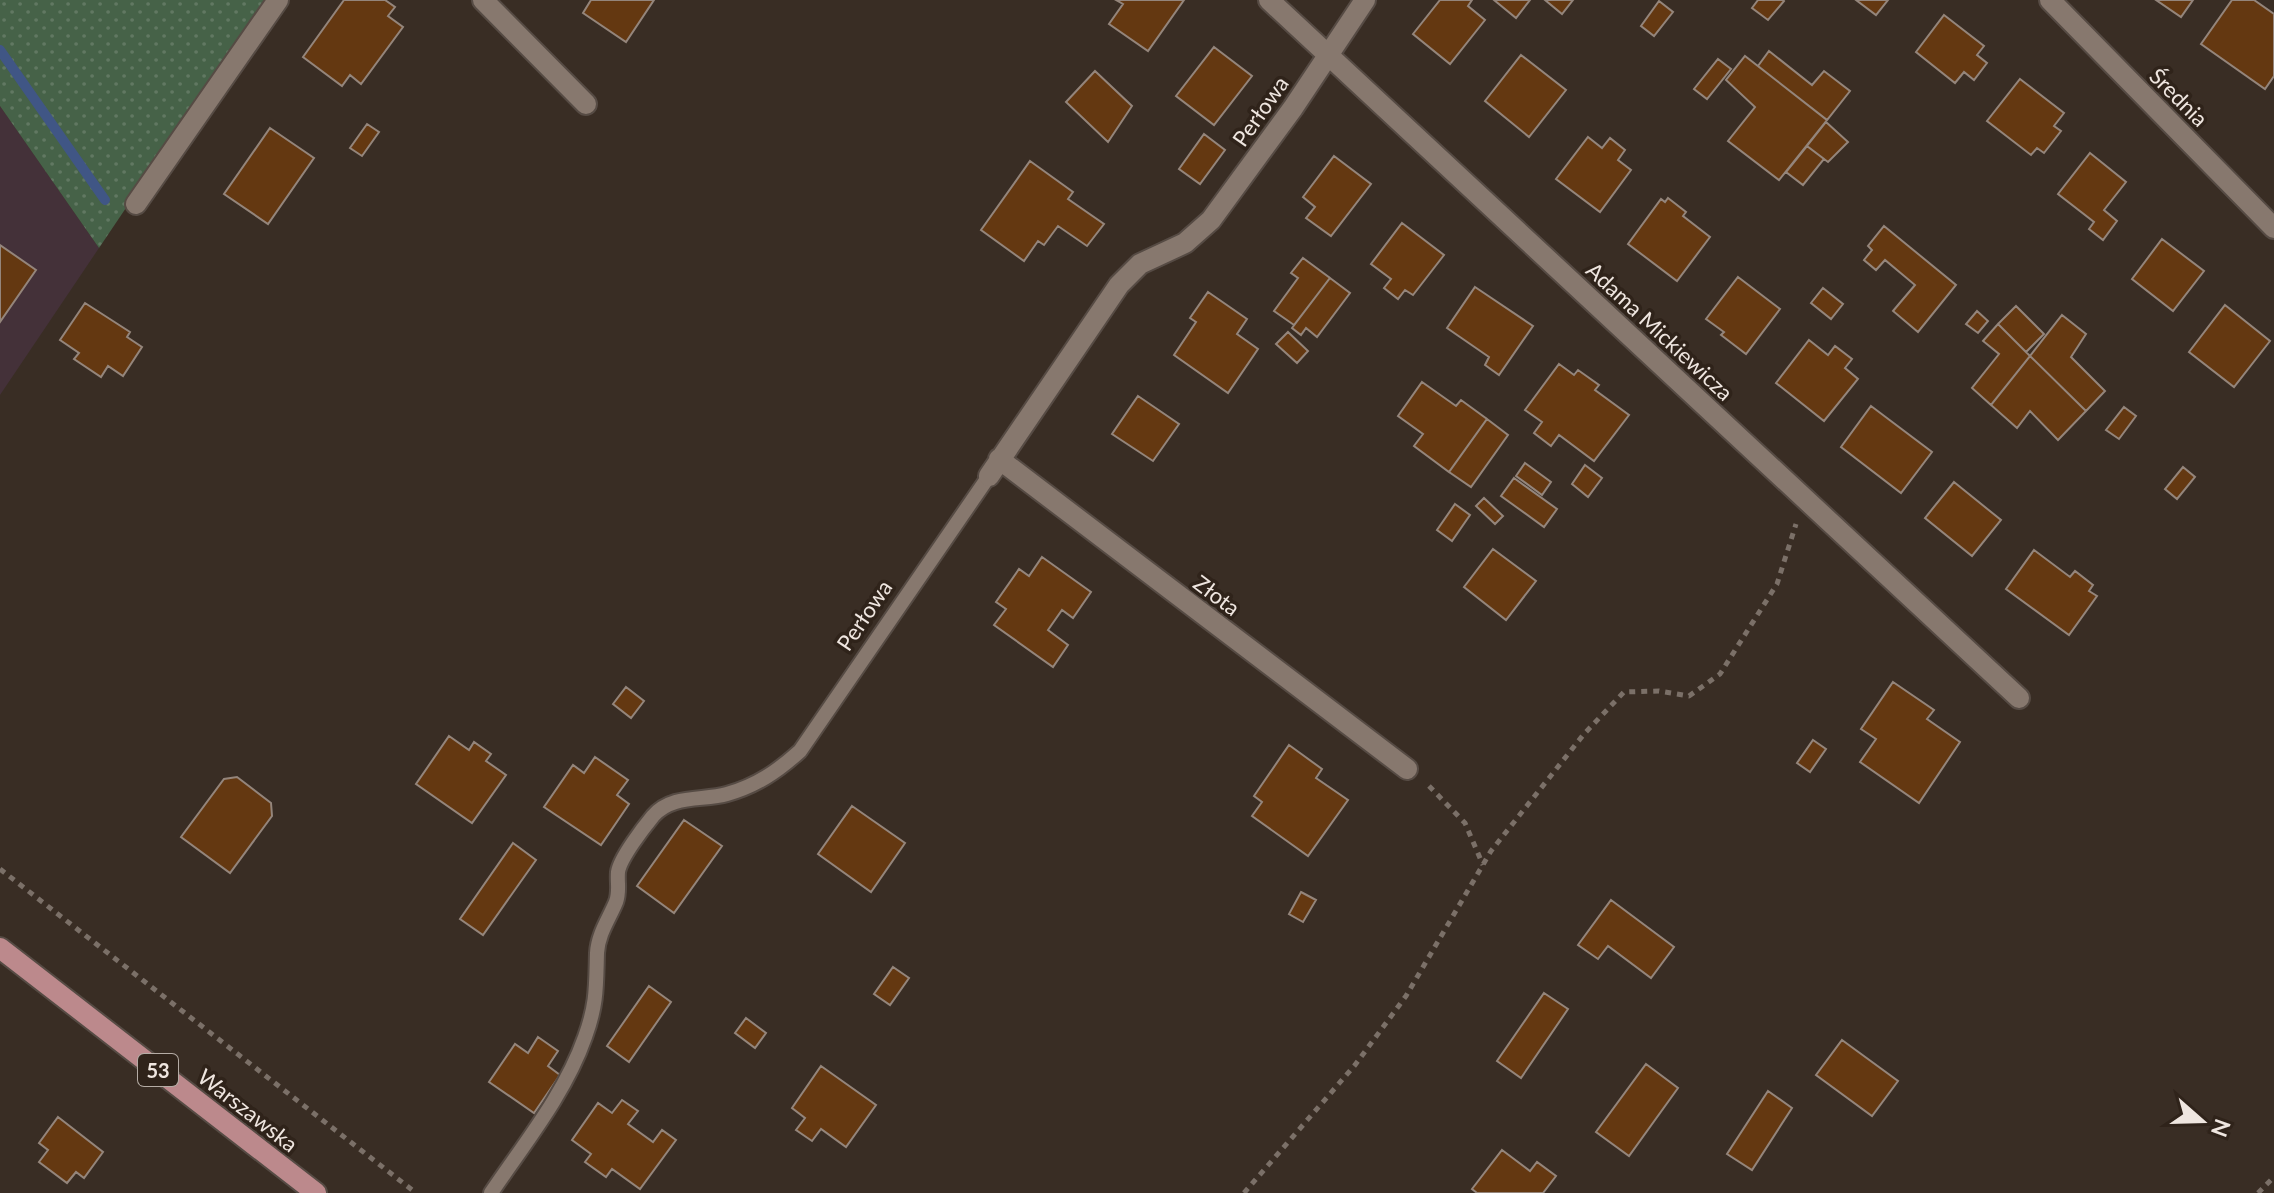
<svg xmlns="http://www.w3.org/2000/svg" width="2274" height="1193" viewBox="0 0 2274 1193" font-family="Lato,sans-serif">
	<defs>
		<pattern id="grass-dots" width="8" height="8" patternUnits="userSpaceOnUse" patternTransform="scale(2)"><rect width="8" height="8" fill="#466248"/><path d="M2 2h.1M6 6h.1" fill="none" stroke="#617862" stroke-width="1.8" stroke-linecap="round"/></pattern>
	</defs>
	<rect width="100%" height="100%" fill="#392d24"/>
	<path fill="#443139" d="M 0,106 L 99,248 L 0,395 Z"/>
	<path fill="url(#grass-dots)" d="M 0,0 L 266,0 L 99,248 L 0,106 Z"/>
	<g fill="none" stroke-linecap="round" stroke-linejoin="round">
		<path stroke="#405685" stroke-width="10" d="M 0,50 L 105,200"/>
	</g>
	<path fill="#643811" stroke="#94857b" stroke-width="2" d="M 344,0 L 385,0 L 395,7 L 388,16 L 403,27 L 361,84 L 350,75 L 342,86 L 303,57 Z
		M 591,0 L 654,0 L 626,42 L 583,13 Z
		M 1116,0 L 1184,0 L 1148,51 L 1109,24 L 1123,4 Z
		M 1440,0 L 1472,0 L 1468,6 L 1485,20 L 1450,64 L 1413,34 Z
		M 1494,0 L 1530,0 L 1516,18 Z
		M 1545,0 L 1573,0 L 1562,14 Z
		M 1758,0 L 1783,0 L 1784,1 L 1768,20 L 1752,8 Z
		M 1856,0 L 1888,0 L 1876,15 Z
		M 2156,0 L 2193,0 L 2181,17 Z
		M 2232,0 L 2254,0 L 2274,14 L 2274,76 L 2265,89 L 2201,44 Z
		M 1659,1 L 1673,12 L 1654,36 L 1641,26 Z
		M 1944,15 L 1984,46 L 1977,55 L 1987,63 L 1974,80 L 1964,72 L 1955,83 L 1916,52 Z
		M 1214,47 L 1252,76 L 1214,125 L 1176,96 Z
		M 1769,51 L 1812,85 L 1824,71 L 1850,91 L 1827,120 L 1758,66 Z
		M 1521,55 L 1566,90 L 1529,137 L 1485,101 Z
		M 1745,56 L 1827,120 L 1779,180 L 1728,141 L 1755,107 L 1726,80 Z
		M 1718,59 L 1731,69 L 1707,99 L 1694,89 Z
		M 1095,71 L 1132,106 L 1108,142 L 1066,102 Z
		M 2020,79 L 2064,113 L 2054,126 L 2061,131 L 2044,153 L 2037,148 L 2031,155 L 1987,121 Z
		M 1826,122 L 1848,142 L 1828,162 L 1807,146 Z
		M 367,124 L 379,132 L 362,156 L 350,148 Z
		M 270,128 L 314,158 L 268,224 L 224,194 Z
		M 1204,134 L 1225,150 L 1200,184 L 1179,169 Z
		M 1588,137 L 1602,148 L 1610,138 L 1625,150 L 1618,160 L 1631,170 L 1600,212 L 1556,179 Z
		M 1807,146 L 1824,159 L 1803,185 L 1786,172 Z
		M 2090,153 L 2126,182 L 2104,210 L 2117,221 L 2103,240 L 2089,229 L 2094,222 L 2058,194 Z
		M 1334,156 L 1371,184 L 1331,236 L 1306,218 L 1315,207 L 1303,197 Z
		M 1030,161 L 1073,192 L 1068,199 L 1104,224 L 1087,246 L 1058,226 L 1044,245 L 1038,241 L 1024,261 L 981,230 Z
		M 1668,198 L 1686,212 L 1683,216 L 1710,237 L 1677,281 L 1628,244 L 1661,199 L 1665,202 Z
		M 1402,223 L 1444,255 L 1413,295 L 1405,290 L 1398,299 L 1384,288 L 1391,279 L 1371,264 Z
		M 1884,226 L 1956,285 L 1918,332 L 1893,311 L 1915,285 L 1885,260 L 1876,270 L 1864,260 L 1872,250 L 1868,246 Z
		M 2162,239 L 2204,271 L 2173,311 L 2132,279 Z
		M 0,245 L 36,270 L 0,322 Z
		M 1303,258 L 1330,278 L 1294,325 L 1274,311 L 1298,278 L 1291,273 Z
		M 1738,277 L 1780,309 L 1746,354 L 1721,335 L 1724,332 L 1706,319 Z
		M 1330,278 L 1350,293 L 1317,337 L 1306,328 L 1301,335 L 1292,328 Z
		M 1475,287 L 1533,326 L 1499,375 L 1485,365 L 1489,357 L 1447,328 Z
		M 1823,288 L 1843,304 L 1831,319 L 1811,303 Z
		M 1208,292 L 1247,319 L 1237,334 L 1258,349 L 1228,393 L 1174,355 L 1196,322 L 1190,318 Z
		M 85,303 L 130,332 L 127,337 L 142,347 L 123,376 L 108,366 L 101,377 L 74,359 L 79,353 L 60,340 Z
		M 2225,305 L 2270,341 L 2234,387 L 2189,352 Z
		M 2016,306 L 2044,334 L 2026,352 L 1998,324 Z
		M 1977,311 L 1988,321 L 1978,333 L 1966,324 Z
		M 2062,315 L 2086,334 L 2071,357 L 2105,391 L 2086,411 L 2030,356 Z
		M 1998,324 L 2030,356 L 1991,405 L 1972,388 L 1999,354 L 1983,341 Z
		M 1288,332 L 1308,351 L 1297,363 L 1276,344 Z
		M 1809,340 L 1828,355 L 1835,346 L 1852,359 L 1845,368 L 1858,379 L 1824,421 L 1776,383 Z
		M 2030,356 L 2086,411 L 2058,440 L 2030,411 L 2017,428 L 1991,405 Z
		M 1559,364 L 1574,375 L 1578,370 L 1599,385 L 1595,390 L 1629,415 L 1594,461 L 1559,435 L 1551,446 L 1534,433 L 1542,422 L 1525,410 Z
		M 1422,382 L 1456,406 L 1461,400 L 1487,419 L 1449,472 L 1414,446 L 1423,434 L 1398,416 Z
		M 1138,396 L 1179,424 L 1153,461 L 1112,434 Z
		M 1871,406 L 1932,452 L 1901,493 L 1841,447 Z
		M 2124,407 L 2136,416 L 2119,439 L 2106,430 Z
		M 1487,419 L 1508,435 L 1471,487 L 1449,472 Z
		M 1525,463 L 1551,482 L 1542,495 L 1516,476 Z
		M 1585,465 L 1602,478 L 1588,497 L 1572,484 Z
		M 2183,467 L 2195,477 L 2177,499 L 2165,489 Z
		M 1514,478 L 1557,509 L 1544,527 L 1501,496 Z
		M 1954,482 L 2001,520 L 1972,556 L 1925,518 Z
		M 1484,498 L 1503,516 L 1495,524 L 1476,506 Z
		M 1455,504 L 1470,515 L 1452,541 L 1437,530 Z
		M 1493,549 L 1536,581 L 1506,620 L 1464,587 Z
		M 2034,550 L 2070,577 L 2075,571 L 2093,585 L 2089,591 L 2097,596 L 2069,635 L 2006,589 Z
		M 1042,557 L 1091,592 L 1073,618 L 1062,610 L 1048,630 L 1068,645 L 1053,667 L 994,625 L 1006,609 L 996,602 L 1019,569 L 1029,576 Z
		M 1893,682 L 1934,710 L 1927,719 L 1960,742 L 1919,803 L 1860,762 L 1876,739 L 1861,729 Z
		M 626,687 L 644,701 L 631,718 L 613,704 Z
		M 449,736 L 469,750 L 474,742 L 491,754 L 486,761 L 506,775 L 472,823 L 416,784 Z
		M 1813,740 L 1826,749 L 1810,772 L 1797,763 Z
		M 1289,745 L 1322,769 L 1316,778 L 1348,800 L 1308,856 L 1252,816 L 1262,802 L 1254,796 Z
		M 595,757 L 628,780 L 617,795 L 629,804 L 601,845 L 544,807 L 573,765 L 584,773 Z
		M 237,777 L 271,803 L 272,816 L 230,873 L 181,837 L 224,779 Z
		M 852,806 L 905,843 L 871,892 L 818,854 Z
		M 684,820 L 722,846 L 674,913 L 637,886 Z
		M 513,843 L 536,860 L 483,935 L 460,919 Z
		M 1301,892 L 1316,900 L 1303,922 L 1289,914 Z
		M 1611,900 L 1674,947 L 1651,978 L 1608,946 L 1598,959 L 1578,945 Z
		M 893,967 L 909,978 L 890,1005 L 874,994 Z
		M 649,986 L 671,1002 L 629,1062 L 607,1046 Z
		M 1544,993 L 1568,1009 L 1521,1078 L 1497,1061 Z
		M 746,1018 L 766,1033 L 755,1048 L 735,1033 Z
		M 538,1037 L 558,1051 L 548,1066 L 560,1075 L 534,1113 L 489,1082 L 515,1044 L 528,1053 Z
		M 1842,1040 L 1898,1081 L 1872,1116 L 1816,1075 Z
		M 1646,1064 L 1678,1088 L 1629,1156 L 1596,1132 Z
		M 821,1066 L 876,1105 L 846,1147 L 821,1129 L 812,1141 L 796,1130 L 805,1118 L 792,1108 Z
		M 1768,1091 L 1792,1108 L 1752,1170 L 1727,1154 Z
		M 622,1100 L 638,1111 L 628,1124 L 653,1142 L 662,1130 L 676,1140 L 640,1189 L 612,1169 L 606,1177 L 585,1162 L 591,1154 L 572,1140 L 598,1103 L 612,1113 Z
		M 58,1117 L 103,1152 L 84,1178 L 76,1172 L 67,1183 L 39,1162 L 48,1150 L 39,1143 Z
		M 1502,1150 L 1530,1171 L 1537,1162 L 1556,1176 L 1543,1193 L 1477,1193 L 1472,1189 Z"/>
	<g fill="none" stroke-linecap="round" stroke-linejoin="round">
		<g stroke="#564b44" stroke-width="18">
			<path id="service" d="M 491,1193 C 524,1144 565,1094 585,1037 C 597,1004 596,987 597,953 C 598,934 609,919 616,902 C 620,891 617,883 618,872 C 620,858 644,827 653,816 C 672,794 703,801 727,794 C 756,786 778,771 800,751 L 989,476"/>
		</g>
		<g stroke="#564b44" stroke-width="24">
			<path id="minor" d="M 483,0 L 586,104
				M 1269,0 L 2019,698
				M 2050,0 L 2274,228
				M 136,204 L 278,0
				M 999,459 L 1407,769
				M 989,476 L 1119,285 L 1140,264 L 1185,243 L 1211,220 L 1293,108 L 1365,0"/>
		</g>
		<g stroke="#564b44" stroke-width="24">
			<path id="primary" d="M 0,948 L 316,1193"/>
		</g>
		<path stroke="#7b7068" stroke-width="5" stroke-dasharray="6 6" stroke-linecap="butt" d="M 1429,786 L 1465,823 L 1483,865
			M 0,869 L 416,1193
			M 1244,1193 L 1355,1065 L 1406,996 L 1491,851 L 1584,734 L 1624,692 L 1659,691 L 1689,696 L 1720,674 L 1777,584 L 1796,524
			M 2258,1193 L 2274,1177"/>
		<use href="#service" stroke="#87786e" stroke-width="14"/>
		<use href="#minor" stroke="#87786e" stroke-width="20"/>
		<use href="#primary" stroke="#bc898c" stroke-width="20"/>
	</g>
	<g text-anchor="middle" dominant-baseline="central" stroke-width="7" stroke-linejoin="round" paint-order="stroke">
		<rect fill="#2f231a" stroke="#b5aca5" stroke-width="2" x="138" y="1054" width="40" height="32" rx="6"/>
		<g font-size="20" font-weight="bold" fill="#efe6e0">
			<text x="158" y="1070">53</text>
		</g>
		<g font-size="22" fill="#efe6e0" stroke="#2f231a">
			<text transform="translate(2179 97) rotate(45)">Średnia</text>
			<text transform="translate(1260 111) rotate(-55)">Perłowa</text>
			<text transform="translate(1660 331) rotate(43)">Adama Mickiewicza</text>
			<text transform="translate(1217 595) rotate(37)">Złota</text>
			<text transform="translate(864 615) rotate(-56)">Perłowa</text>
			<text transform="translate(248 1110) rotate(38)">Warszawska</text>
		</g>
	</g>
	<g transform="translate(2202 1121) rotate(110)" stroke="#2f231a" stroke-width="6" paint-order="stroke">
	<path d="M0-6L14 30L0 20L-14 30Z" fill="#efe6e0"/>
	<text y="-12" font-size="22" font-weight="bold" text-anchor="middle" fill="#efe6e0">N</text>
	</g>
</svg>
